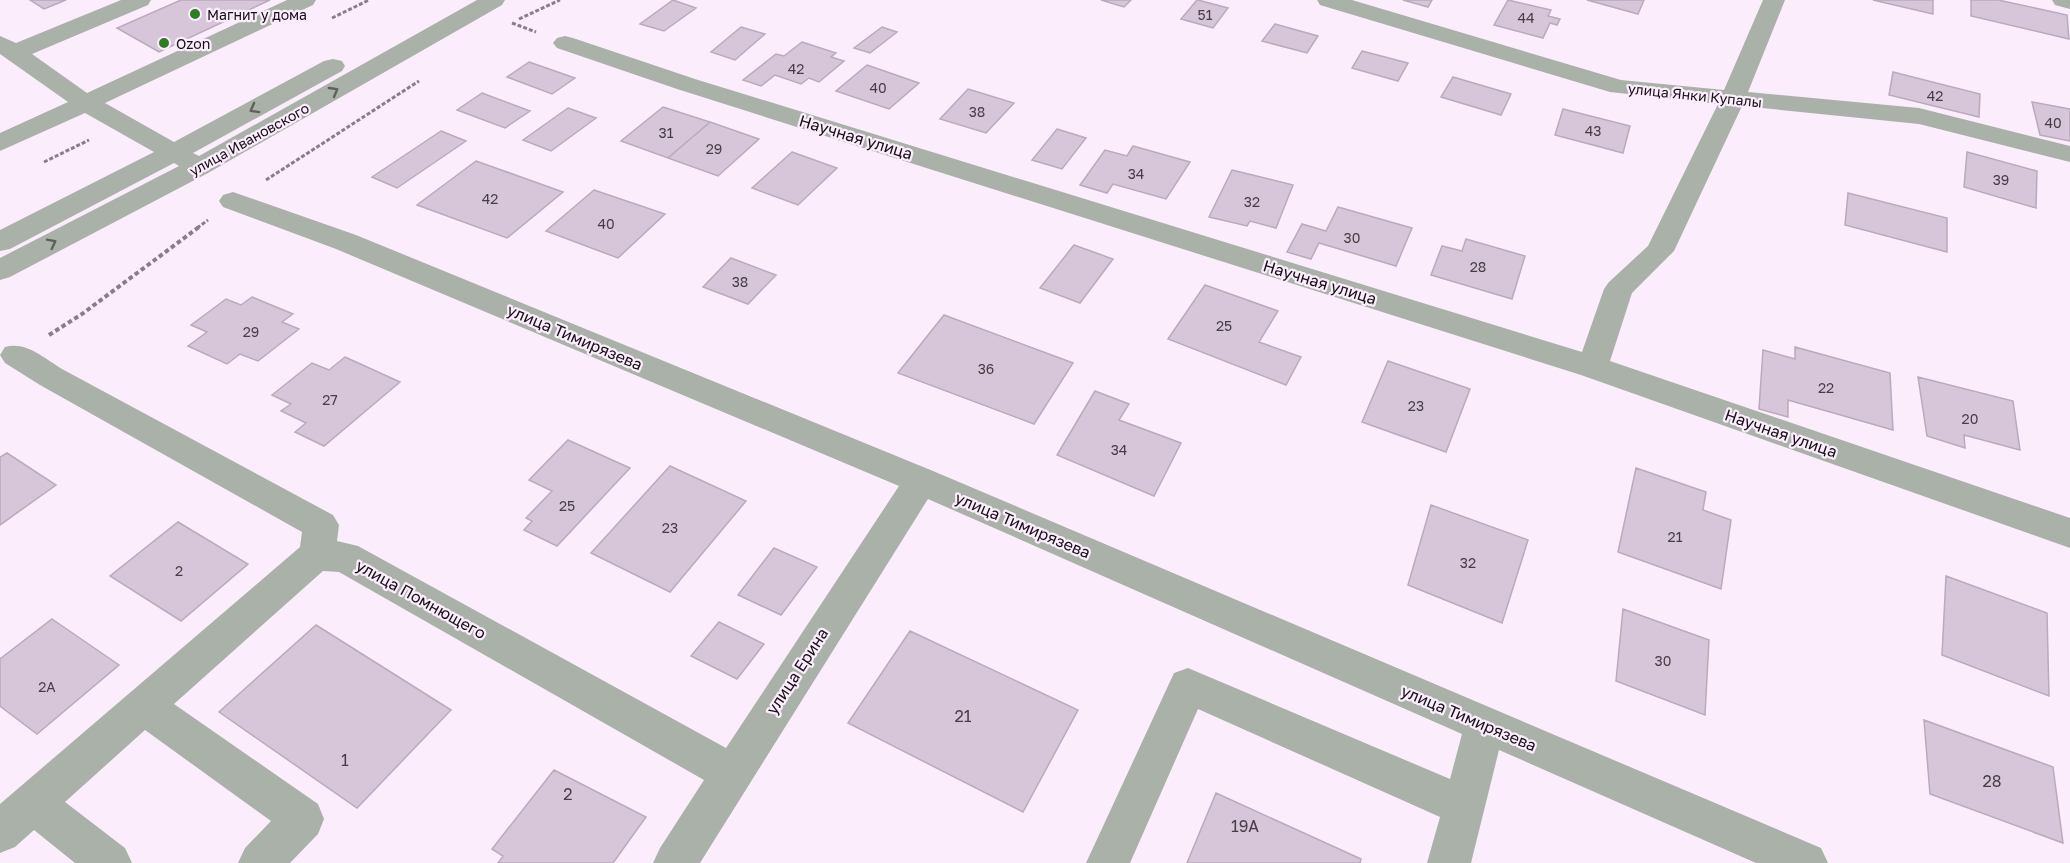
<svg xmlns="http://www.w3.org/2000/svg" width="2070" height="863" viewBox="0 0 2070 863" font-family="'Golos Text',sans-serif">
	<rect width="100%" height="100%" fill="#fcedfd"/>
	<path fill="#d7c6d9" stroke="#bba9bc" stroke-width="1.5" d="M 30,0 L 66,0 L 44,9 Z
		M 181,0 L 270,0 L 159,52 L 117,28 Z
		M 673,0 L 696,8 L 664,31 L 640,24 Z
		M 1101,0 L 1131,0 L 1124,7 Z
		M 1197,0 L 1198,0 L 1228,8 L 1213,28 L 1181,19 Z
		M 1403,0 L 1432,0 L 1428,7 Z
		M 1508,0 L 1551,10 L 1548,16 L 1560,19 L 1557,25 L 1550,23 L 1543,38 L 1494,25 Z
		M 1587,0 L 1644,0 L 1638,14 Z
		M 1873,0 L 1933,0 L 1933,14 Z
		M 1971,0 L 1998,0 L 2067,15 L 2069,39 L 1971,16 Z
		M 1275,24 L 1318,36 L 1307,53 L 1262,41 Z
		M 741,27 L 765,34 L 735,60 L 711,52 Z
		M 882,27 L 897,32 L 870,53 L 854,48 Z
		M 802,42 L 836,53 L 831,57 L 844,61 L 819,82 L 809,78 L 801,84 L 775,75 L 761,86 L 743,80 L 776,54 L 784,56 Z
		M 1362,51 L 1408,63 L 1398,81 L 1352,68 Z
		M 529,62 L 575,78 L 552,94 L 507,77 Z
		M 867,65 L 919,83 L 889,109 L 836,91 Z
		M 1893,72 L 1980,94 L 1979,117 L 1889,95 Z
		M 1453,77 L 1511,94 L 1501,115 L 1441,97 Z
		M 968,89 L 1014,103 L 986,133 L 940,119 Z
		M 482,93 L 530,111 L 505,128 L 457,110 Z
		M 2032,102 L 2070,109 L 2070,141 L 2040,135 Z
		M 663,107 L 710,122 L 668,158 L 621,141 Z
		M 568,108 L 596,118 L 551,151 L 523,140 Z
		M 1563,109 L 1630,126 L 1623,153 L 1555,135 Z
		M 710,122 L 759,139 L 718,176 L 668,158 Z
		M 1057,129 L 1086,138 L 1062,169 L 1032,160 Z
		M 441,131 L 466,141 L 397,188 L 372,177 Z
		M 1133,146 L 1190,162 L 1166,199 L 1113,184 L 1107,193 L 1080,185 L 1105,150 L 1127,156 Z
		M 792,152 L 837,168 L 798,205 L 752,188 Z
		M 1967,152 L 2037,171 L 2036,208 L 1964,187 Z
		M 476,161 L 563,192 L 507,238 L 417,205 Z
		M 1232,170 L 1293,185 L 1276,228 L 1250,221 L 1247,226 L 1209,217 Z
		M 594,190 L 665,214 L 618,258 L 546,231 Z
		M 1848,193 L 1947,218 L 1947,252 L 1845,225 Z
		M 1338,207 L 1412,228 L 1396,266 L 1319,243 L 1311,259 L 1287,252 L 1302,224 L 1326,231 Z
		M 1466,239 L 1525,256 L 1512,299 L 1431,275 L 1442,246 L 1462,251 Z
		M 1074,245 L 1113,259 L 1080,303 L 1040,288 Z
		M 731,258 L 776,275 L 748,304 L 703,287 Z
		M 1205,285 L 1278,311 L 1259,342 L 1301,357 L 1286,385 L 1168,339 Z
		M 252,297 L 293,314 L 282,322 L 299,329 L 258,361 L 240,354 L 227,364 L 188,346 L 207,332 L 191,325 L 226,299 L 241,305 Z
		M 944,315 L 1073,363 L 1034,424 L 898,373 Z
		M 1795,347 L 1890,373 L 1893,430 L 1788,400 L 1788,417 L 1759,409 L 1763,350 L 1795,359 Z
		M 345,357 L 400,382 L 324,446 L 295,432 L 306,423 L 281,411 L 291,404 L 272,395 L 312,363 L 329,370 Z
		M 1388,361 L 1470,389 L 1446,452 L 1362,422 Z
		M 1918,377 L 2013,401 L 2020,450 L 1964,435 L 1965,448 L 1927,436 Z
		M 1095,391 L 1129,404 L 1119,420 L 1181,443 L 1154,496 L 1057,455 Z
		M 568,440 L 630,468 L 557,546 L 524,530 L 532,521 L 526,518 L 552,491 L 529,480 Z
		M 7,453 L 56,485 L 0,525 L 0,457 Z
		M 670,466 L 746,501 L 670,592 L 591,553 Z
		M 1636,468 L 1706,492 L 1703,510 L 1731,520 L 1721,589 L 1618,552 Z
		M 1431,505 L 1528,540 L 1502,623 L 1408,585 Z
		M 178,522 L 248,564 L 181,621 L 110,576 Z
		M 774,548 L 817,567 L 781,615 L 738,595 Z
		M 1946,576 L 2047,613 L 2049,696 L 1942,655 Z
		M 1623,609 L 1709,640 L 1705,715 L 1616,681 Z
		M 52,619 L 119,665 L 37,734 L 0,706 L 0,659 Z
		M 719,622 L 764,644 L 737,679 L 691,656 Z
		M 316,625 L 451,710 L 357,808 L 219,712 Z
		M 910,631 L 1078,710 L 1023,812 L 848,723 Z
		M 1924,720 L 2053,767 L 2063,843 L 1930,794 Z
		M 554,770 L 646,817 L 613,863 L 498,863 L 503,856 L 492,849 Z
		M 1216,793 L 1361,859 L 1360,863 L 1187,863 Z"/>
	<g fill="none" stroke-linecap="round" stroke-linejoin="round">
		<path stroke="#887d88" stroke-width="3" stroke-dasharray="4 2" stroke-linecap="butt" d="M 332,18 L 369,0
			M 519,19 L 560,0
			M 512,23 L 536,32
			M 44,162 L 89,140
			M 266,180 L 419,81
			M 197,228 L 208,220"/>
		<path stroke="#887d88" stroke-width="4" stroke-dasharray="4.5 3" stroke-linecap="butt" d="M 49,335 L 82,314 L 199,227"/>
		<path fill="#aab1a9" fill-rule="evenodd" d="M 121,0 L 151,0 L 148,5 L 32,54 L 87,93 L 287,0 L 316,0 L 313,5 L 105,103 L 174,142 L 324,61 L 333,59 L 342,61 L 345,66 L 342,71 L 193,153 L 199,156 L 477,0 L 505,0 L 502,5 L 208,173 L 10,277 L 0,280 L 0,258 L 179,166 L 174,163 L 10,249 L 0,251 L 0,230 L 154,152 L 85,113 L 0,151 L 0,133 L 68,102 L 0,54 L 0,36 L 16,43 Z
			M 1317,0 L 1352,0 L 1621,80 L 1724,90 L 1763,0 L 1785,0 L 1748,92 L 1919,108 L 2070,146 L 2070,162 L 1919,124 L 1742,106 L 1674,251 L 1632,293 L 1610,361 L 2070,518 L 2070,548 L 1581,375 L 677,89 L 557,48 L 553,43 L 557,38 L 565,36 L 573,38 L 695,79 L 1582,352 L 1604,289 L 1609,282 L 1648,246 L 1718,104 L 1610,92 L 1320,5 Z
			M 2052,0 L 2070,0 L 2070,9 L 2055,5 Z
			M 233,192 L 356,235 L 933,471 L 1821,848 L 1828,863 L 1756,863 L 1499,750 L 1471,863 L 1427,863 L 1440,817 L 1198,709 L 1130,863 L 1086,863 L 1174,673 L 1188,668 L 1450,779 L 1462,734 L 928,499 L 700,863 L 653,863 L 660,848 L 704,780 L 339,572 L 323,571 L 174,704 L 318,804 L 324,819 L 318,834 L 290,863 L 238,863 L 245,848 L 271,821 L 145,730 L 65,802 L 125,848 L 132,863 L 75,863 L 34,830 L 15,847 L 0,853 L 0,804 L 300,547 L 302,532 L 40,385 L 5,363 L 0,355 L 5,347 C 26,341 44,358 62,369 L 333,515 L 339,525 L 337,541 L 358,546 L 726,748 L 899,486 L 336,249 L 223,207 L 219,201 L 223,195 Z"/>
	</g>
	<defs><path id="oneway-chevron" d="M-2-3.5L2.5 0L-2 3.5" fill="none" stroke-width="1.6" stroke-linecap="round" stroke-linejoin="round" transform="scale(1.5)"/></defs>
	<g stroke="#60605f">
		<use href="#oneway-chevron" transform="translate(334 91) rotate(-30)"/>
		<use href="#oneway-chevron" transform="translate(254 109) rotate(151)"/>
		<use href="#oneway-chevron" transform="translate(52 243) rotate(-27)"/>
	</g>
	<g fill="#2e7c24" stroke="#fcedfd" stroke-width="2">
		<circle cx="195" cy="14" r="6"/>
		<circle cx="164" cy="43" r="6"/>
	</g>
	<g text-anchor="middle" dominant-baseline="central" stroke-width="4.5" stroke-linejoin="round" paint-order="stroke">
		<g font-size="14" fill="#150f15" stroke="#fcedfd" text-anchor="start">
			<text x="207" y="14">Магнит у дома</text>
			<text x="176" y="43">Ozon</text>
		</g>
		<g font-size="14" fill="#463d46">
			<text x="1205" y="14">51</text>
			<text x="1526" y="17">44</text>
			<text x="796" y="68">42</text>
			<text x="878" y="87">40</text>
			<text x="1935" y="95">42</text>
			<text x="977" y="111">38</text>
			<text x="2053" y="122">40</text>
			<text x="1593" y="130">43</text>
			<text x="666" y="132">31</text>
			<text x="714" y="148">29</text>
			<text x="1136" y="173">34</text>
			<text x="2001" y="179">39</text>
			<text x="490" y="198">42</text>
			<text x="1252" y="201">32</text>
			<text x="606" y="223">40</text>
			<text x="1352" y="237">30</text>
			<text x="1478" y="266">28</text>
			<text x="740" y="281">38</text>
			<text x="1224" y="325">25</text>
			<text x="251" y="331">29</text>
			<text x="986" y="368">36</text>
			<text x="1826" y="387">22</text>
			<text x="330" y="399">27</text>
			<text x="1416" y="405">23</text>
			<text x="1970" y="418">20</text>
			<text x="1119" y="449">34</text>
			<text x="567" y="505">25</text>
			<text x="670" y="527">23</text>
			<text x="1675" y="536">21</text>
			<text x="1468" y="562">32</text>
			<text x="179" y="570">2</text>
			<text x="1663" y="660">30</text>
			<text x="47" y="686">2А</text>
		</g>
		<g font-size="14" fill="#150f15" stroke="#fcedfd">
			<text transform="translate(1695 95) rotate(6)">улица Янки Купалы</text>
			<text transform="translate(249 139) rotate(-29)">улица Ивановского</text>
		</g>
		<g font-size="16" fill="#150f15" stroke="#fcedfd">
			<text transform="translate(856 137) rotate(17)">Научная улица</text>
			<text transform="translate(1320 282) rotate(17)">Научная улица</text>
			<text transform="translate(575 337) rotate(23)">улица Тимирязева</text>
			<text transform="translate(1781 433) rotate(19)">Научная улица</text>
			<text transform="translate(1023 525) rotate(23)">улица Тимирязева</text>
			<text transform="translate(421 599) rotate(29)">улица Помнющего</text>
			<text transform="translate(797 671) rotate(-57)">улица Ерина</text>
			<text transform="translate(1469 718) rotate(23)">улица Тимирязева</text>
		</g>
		<g font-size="16" fill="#463d46">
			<text x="963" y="716">21</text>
			<text x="345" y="760">1</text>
			<text x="1992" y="781">28</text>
			<text x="568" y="794">2</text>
			<text x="1245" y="826">19А</text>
		</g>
	</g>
</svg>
